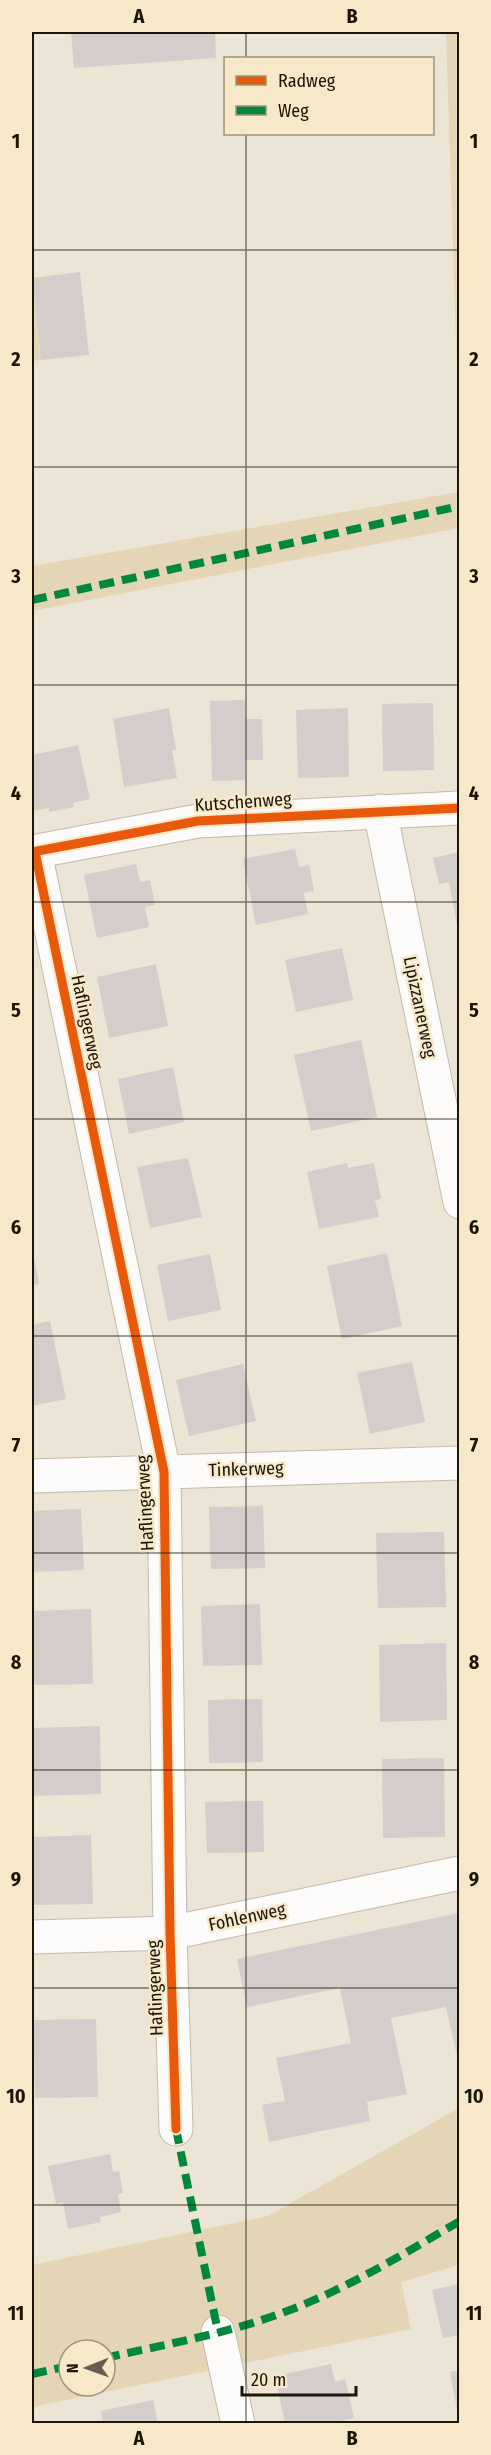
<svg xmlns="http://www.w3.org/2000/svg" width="491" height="2455" viewBox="0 0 491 2455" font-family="'Fira Sans Condensed',sans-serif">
	<rect width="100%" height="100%" fill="#ece4d4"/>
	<path fill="#e4d5b7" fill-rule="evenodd" d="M 446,32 L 460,32 L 459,433 Z
		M 32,278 L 41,360 L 32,361 Z
		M 459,492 L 459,528 L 32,611 L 32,566 Z
		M 459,2108 L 459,2265 L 401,2282 L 411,2329 L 32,2407 L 32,2265 L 268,2216 ZM 69,2350 L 105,2350 L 105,2386 L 69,2386 Z"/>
	<path fill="#d4cdcb" d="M 71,32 L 215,32 L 216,58 L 74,68 Z
		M 80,272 L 89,355 L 41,360 L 32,278 Z
		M 245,700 L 246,719 L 262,719 L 263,760 L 245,760 L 245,780 L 212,781 L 210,701 Z
		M 433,703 L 434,770 L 383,771 L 382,704 Z
		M 169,708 L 176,750 L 172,750 L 177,778 L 124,787 L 113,719 Z
		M 348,708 L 349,777 L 298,778 L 296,710 Z
		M 78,745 L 90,799 L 73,803 L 74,807 L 49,812 L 49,808 L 33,811 L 32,755 Z
		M 295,849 L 299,867 L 309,865 L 314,891 L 304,893 L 308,914 L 256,925 L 243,859 Z
		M 459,852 L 459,931 L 458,931 L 449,882 L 439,884 L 433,858 Z
		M 136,864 L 140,882 L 150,880 L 155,905 L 145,907 L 149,927 L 97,938 L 84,875 Z
		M 342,948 L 353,1000 L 296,1012 L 285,960 Z
		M 156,964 L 168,1026 L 109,1038 L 97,977 Z
		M 361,1040 L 377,1117 L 311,1131 L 294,1055 Z
		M 173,1067 L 184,1122 L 129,1134 L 118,1079 Z
		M 188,1158 L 202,1217 L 150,1228 L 137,1167 Z
		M 347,1163 L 348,1168 L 374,1163 L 381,1199 L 375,1200 L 379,1217 L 319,1229 L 307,1172 Z
		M 33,1252 L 39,1284 L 32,1285 L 32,1253 Z
		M 387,1253 L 402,1326 L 342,1339 L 327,1266 Z
		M 210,1254 L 221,1310 L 168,1321 L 157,1265 Z
		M 50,1321 L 66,1399 L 32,1406 L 32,1325 Z
		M 412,1362 L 425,1422 L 370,1434 L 357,1373 Z
		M 243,1364 L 256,1421 L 189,1436 L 176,1380 Z
		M 263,1506 L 265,1568 L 211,1569 L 209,1507 Z
		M 81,1509 L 84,1570 L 33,1572 L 32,1511 Z
		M 444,1532 L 446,1607 L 378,1608 L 376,1533 Z
		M 260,1604 L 262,1665 L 203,1666 L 201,1606 Z
		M 91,1609 L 93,1684 L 32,1685 L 32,1611 Z
		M 446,1643 L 447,1720 L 380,1722 L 379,1645 Z
		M 262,1699 L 263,1762 L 209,1763 L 208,1700 Z
		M 100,1726 L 101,1794 L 32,1796 L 32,1728 Z
		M 444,1758 L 445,1837 L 383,1838 L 382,1759 Z
		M 263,1801 L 264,1852 L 207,1853 L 205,1802 Z
		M 91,1835 L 93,1904 L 32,1905 L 32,1837 Z
		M 459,1913 L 459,2055 L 457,2056 L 446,2007 L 391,2018 L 407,2094 L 367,2102 L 370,2121 L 269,2142 L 262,2105 L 285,2101 L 276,2058 L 351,2043 L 340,1988 L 247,2007 L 237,1959 Z
		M 96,2019 L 98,2097 L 35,2098 L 33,2020 Z
		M 110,2154 L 113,2172 L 119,2171 L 123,2193 L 118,2194 L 121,2212 L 100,2217 L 101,2222 L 68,2229 L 63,2202 L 56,2204 L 48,2166 Z
		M 459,2284 L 459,2335 L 443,2338 L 432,2290 Z
		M 331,2364 L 335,2382 L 345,2379 L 354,2418 L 329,2424 L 285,2424 L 275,2376 Z
		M 459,2370 L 459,2415 L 458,2415 L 450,2372 Z
		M 153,2400 L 158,2424 L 103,2424 L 101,2411 Z"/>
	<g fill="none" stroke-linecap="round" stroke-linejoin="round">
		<g stroke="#c1bbae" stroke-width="35">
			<path id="minor" d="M 380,811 L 460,1202
				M 32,852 L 198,821 L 460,808
				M 35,852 L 164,1472 L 170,1933 L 176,2129
				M 32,1476 L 460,1463
				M 32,1937 L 170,1933 L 460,1873
				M 218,2332 L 238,2424"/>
		</g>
		<use href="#minor" stroke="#fcfbf9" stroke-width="33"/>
		<path stroke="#00873e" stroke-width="8" stroke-dasharray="15 8" stroke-linecap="butt" d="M 32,600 L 460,506
			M 176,2129 L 218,2332
			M 105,2358 C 167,2344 231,2333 290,2310 C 350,2287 405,2253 460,2221
			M 32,2374 L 69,2366"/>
		<g stroke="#f7e8c9" stroke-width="13">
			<path id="cycleway" d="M 32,852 L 198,821 L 460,808
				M 35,852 L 164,1472 L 170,1933 L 176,2129"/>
		</g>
		<use href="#cycleway" stroke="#e8590c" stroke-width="9"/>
	</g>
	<path fill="none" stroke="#1b150a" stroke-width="1.5" stroke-opacity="0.55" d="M 246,32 L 246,58M 246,134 L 246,2424M 32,250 L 460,250M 32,467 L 460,467M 32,685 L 460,685M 32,902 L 460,902M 32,1119 L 460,1119M 32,1336 L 460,1336M 32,1553 L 460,1553M 32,1770 L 460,1770M 32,1988 L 460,1988M 32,2205 L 460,2205"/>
	<g text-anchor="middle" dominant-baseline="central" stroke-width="5" stroke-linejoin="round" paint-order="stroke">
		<g font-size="18" fill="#1b150a" stroke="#f7e8c9">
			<text transform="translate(243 802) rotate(-4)">Kutschenweg</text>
			<text transform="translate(420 1007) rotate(78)">Lipizzanerweg</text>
			<text transform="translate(87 1022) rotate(78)">Haflingerweg</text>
			<text transform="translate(246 1469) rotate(-2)">Tinkerweg</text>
			<text transform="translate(145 1503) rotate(-93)">Haflingerweg</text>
			<text transform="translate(247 1917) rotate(-12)">Fohlenweg</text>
			<text transform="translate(155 1988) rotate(-92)">Haflingerweg</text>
		</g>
	</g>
	<rect width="491" height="2455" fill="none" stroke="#f7e8c9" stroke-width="66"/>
	<rect x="224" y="57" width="210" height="78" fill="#f7e8c9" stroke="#9f947d" stroke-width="1.5"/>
	<rect x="236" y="76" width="30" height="9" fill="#e8590c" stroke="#9f947d" stroke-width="1.5"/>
	<text x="278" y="87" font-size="18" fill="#1b150a">Radweg</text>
	<rect x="236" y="106" width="30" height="9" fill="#00873e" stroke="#9f947d" stroke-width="1.5"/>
	<text x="278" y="117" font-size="18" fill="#1b150a">Weg</text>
	<g transform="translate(87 2368) rotate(269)"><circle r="28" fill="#f7e8c9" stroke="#9f947d" stroke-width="1.5"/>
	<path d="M0-4.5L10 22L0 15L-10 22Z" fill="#645d51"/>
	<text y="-9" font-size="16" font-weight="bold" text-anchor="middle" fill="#1b150a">N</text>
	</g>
	<path d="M242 2386v9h114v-9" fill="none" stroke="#1b150a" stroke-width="3"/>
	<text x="251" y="2386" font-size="18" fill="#1b150a" stroke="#f7e8c9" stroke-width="4.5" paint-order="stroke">20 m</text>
	<rect x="33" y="33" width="425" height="2389" fill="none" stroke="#1b150a" stroke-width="2"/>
	<g font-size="20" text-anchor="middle" font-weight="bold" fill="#1b150a">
		<text x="139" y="23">A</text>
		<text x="352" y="23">B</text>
		<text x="16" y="148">1</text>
		<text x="474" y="148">1</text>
		<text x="16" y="366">2</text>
		<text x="474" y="366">2</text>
		<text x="16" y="583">3</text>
		<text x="474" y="583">3</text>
		<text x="16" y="800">4</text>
		<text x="474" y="800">4</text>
		<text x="16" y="1017">5</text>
		<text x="474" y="1017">5</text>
		<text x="16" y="1234">6</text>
		<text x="474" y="1234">6</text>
		<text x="16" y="1452">7</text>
		<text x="474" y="1452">7</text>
		<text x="16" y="1669">8</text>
		<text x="474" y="1669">8</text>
		<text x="16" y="1886">9</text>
		<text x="474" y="1886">9</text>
		<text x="16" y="2103">10</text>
		<text x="474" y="2103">10</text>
		<text x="16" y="2320">11</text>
		<text x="474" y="2320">11</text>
		<text x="139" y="2445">A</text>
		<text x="352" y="2445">B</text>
	</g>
</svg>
